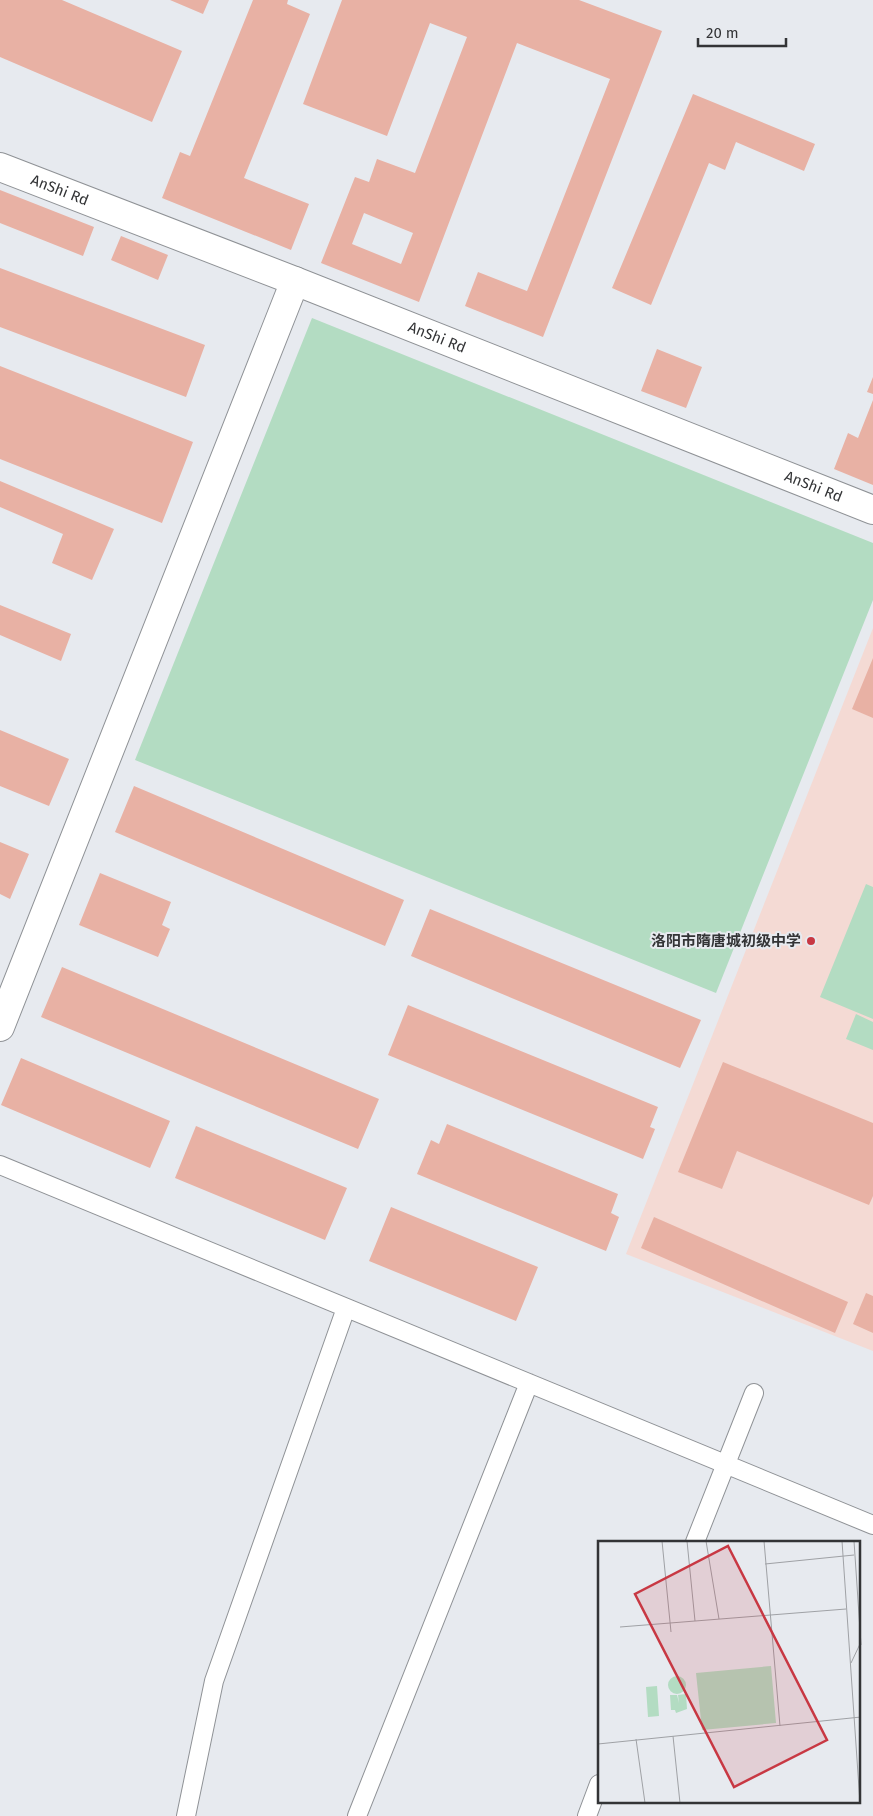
<svg xmlns="http://www.w3.org/2000/svg" width="873" height="1816" viewBox="0 0 873 1816" font-family="'Fira Sans','Noto Sans SC',sans-serif">
	<rect width="100%" height="100%" fill="#e7eaef"/>
	<path fill="#f4dad4" d="M 873,628 L 873,1351 L 626,1254 Z"/>
	<path fill="#b3dcc2" d="M 312,318 L 873,543 L 873,600 L 716,993 L 135,760 Z
		M 866,884 L 873,887 L 873,1019 L 820,997 Z
		M 856,1014 L 873,1022 L 873,1050 L 846,1039 Z"/>
	<path fill="#e8b1a4" fill-rule="evenodd" d="M 0,0 L 62,0 L 182,51 L 152,122 L 0,57 Z
		M 170,0 L 209,0 L 203,14 Z
		M 253,0 L 288,0 L 287,4 L 310,14 L 244,178 L 309,204 L 291,250 L 162,198 L 180,152 L 190,156 Z
		M 342,0 L 579,0 L 662,31 L 543,337 L 465,306 L 478,272 L 527,291 L 610,79 L 517,43 L 419,302 L 321,263 L 355,177 L 369,182 L 377,159 L 415,173 L 467,37 L 430,23 L 387,136 L 303,104 ZM 364,213 L 413,233 L 401,264 L 352,244 Z
		M 693,94 L 815,144 L 804,171 L 736,142 L 725,170 L 709,163 L 651,305 L 612,288 Z
		M 0,190 L 94,227 L 83,256 L 0,223 Z
		M 121,236 L 168,255 L 158,280 L 111,260 Z
		M 0,268 L 205,345 L 186,397 L 0,327 Z
		M 657,349 L 702,367 L 686,408 L 641,391 Z
		M 0,366 L 193,442 L 162,523 L 0,459 Z
		M 873,377 L 873,394 L 867,392 Z
		M 873,400 L 873,485 L 834,469 L 848,433 L 858,438 Z
		M 0,481 L 114,529 L 92,580 L 52,563 L 63,534 L 0,507 Z
		M 0,605 L 71,634 L 61,661 L 0,635 Z
		M 873,658 L 873,718 L 852,709 Z
		M 0,730 L 69,759 L 49,806 L 0,786 Z
		M 134,786 L 404,900 L 385,946 L 115,832 Z
		M 0,842 L 29,854 L 10,899 L 0,894 Z
		M 100,873 L 171,902 L 162,925 L 170,929 L 158,957 L 79,925 Z
		M 430,909 L 701,1020 L 680,1068 L 411,956 Z
		M 62,967 L 379,1099 L 358,1149 L 41,1017 Z
		M 408,1005 L 658,1107 L 650,1127 L 655,1129 L 643,1159 L 388,1055 Z
		M 21,1058 L 170,1121 L 150,1168 L 1,1105 Z
		M 723,1062 L 873,1123 L 873,1196 L 869,1205 L 737,1151 L 722,1189 L 678,1172 Z
		M 447,1124 L 618,1194 L 611,1213 L 619,1217 L 606,1251 L 417,1174 L 431,1140 L 439,1144 Z
		M 196,1126 L 347,1188 L 325,1240 L 175,1178 Z
		M 391,1207 L 538,1267 L 516,1321 L 369,1261 Z
		M 654,1217 L 848,1302 L 835,1333 L 641,1248 Z
		M 866,1293 L 873,1296 L 873,1333 L 853,1324 Z"/>
	<g fill="none" stroke-linecap="round" stroke-linejoin="round">
		<g stroke="#8f9296" stroke-width="20">
			<path id="service" d="M 0,1165 L 873,1525
				M 695,1542 L 754,1393
				M 186,1816 L 214,1681 L 346,1308
				M 357,1816 L 529,1383
				M 587,1816 L 599,1784"/>
		</g>
		<g stroke="#8f9296" stroke-width="30">
			<g id="minor">
				<path id="s1" d="M 0,167 L 295,281 L 873,510"/>
				<path d="M 0,1027 L 295,281"/>
			</g>
		</g>
		<use href="#service" stroke="#fff" stroke-width="18"/>
		<use href="#minor" stroke="#fff" stroke-width="28"/>
	</g>
	<circle fill="#c83843" stroke="#e7eaef" stroke-width="2" cx="811" cy="941" r="5"/>
	<g text-anchor="middle" dominant-baseline="central" stroke-width="4" stroke-linejoin="round" paint-order="stroke">
		<g font-size="15" fill="#333436" stroke="#e7eaef">
			<text stroke="none"><textPath href="#s1" startOffset="64">AnShi Rd</textPath></text>
			<text stroke="none"><textPath href="#s1" startOffset="469">AnShi Rd</textPath></text>
			<text stroke="none"><textPath href="#s1" startOffset="874">AnShi Rd</textPath></text>
		</g>
		<g font-size="15" font-weight="bold" fill="#333436" stroke="#e7eaef" text-anchor="end">
			<text x="801" y="941">洛阳市隋唐城初级中学</text>
		</g>
	</g>
	<g transform="translate(598 1541)">
		<rect width="262" height="262" fill="#e7eaef"/>
		<path d="M 173,125 L 178,182 L 104,189 L 98,132 ZM70 144a9 9 0 1 1 18 0a9 9 0 1 1-18 0ZM 59,145 L 61,175 L 50,176 L 48,146 ZM 88,153 L 89,168 L 78,172 L 77,169 L 73,169 L 72,154 L 79,154 L 81,162 L 80,154 Z" fill="#b3dcc2"/>
		<path fill="none" stroke="#9fa1a5" stroke-width="1" d="M 64,0 L 73,91M 89,0 L 97,80M 108,0 L 121,78M 166,0 L 182,185M 244,0 L 262,262M 256,0 L 263,104M 167,23 L 256,14M 22,86 L 248,68M 253,122 L 262,103M 75,195 L 82,262M 38,198 L 47,262M 0,203 L 263,176"/>
		<path fill="#c83843" fill-opacity="0.15" stroke="#c83843" stroke-width="2.5" d="M 130,5 L 229,199 L 136,246 L 37,53 Z"/>
		<rect width="262" height="262" fill="none" stroke="#333436" stroke-width="2.5"/>
	</g>
	<path d="M698 38v8h88v-8" fill="none" stroke="#333436" stroke-width="2.5"/>
	<text x="706" y="38" font-size="15" fill="#333436" stroke="#e7eaef" stroke-width="4" paint-order="stroke">20 m</text>
</svg>
